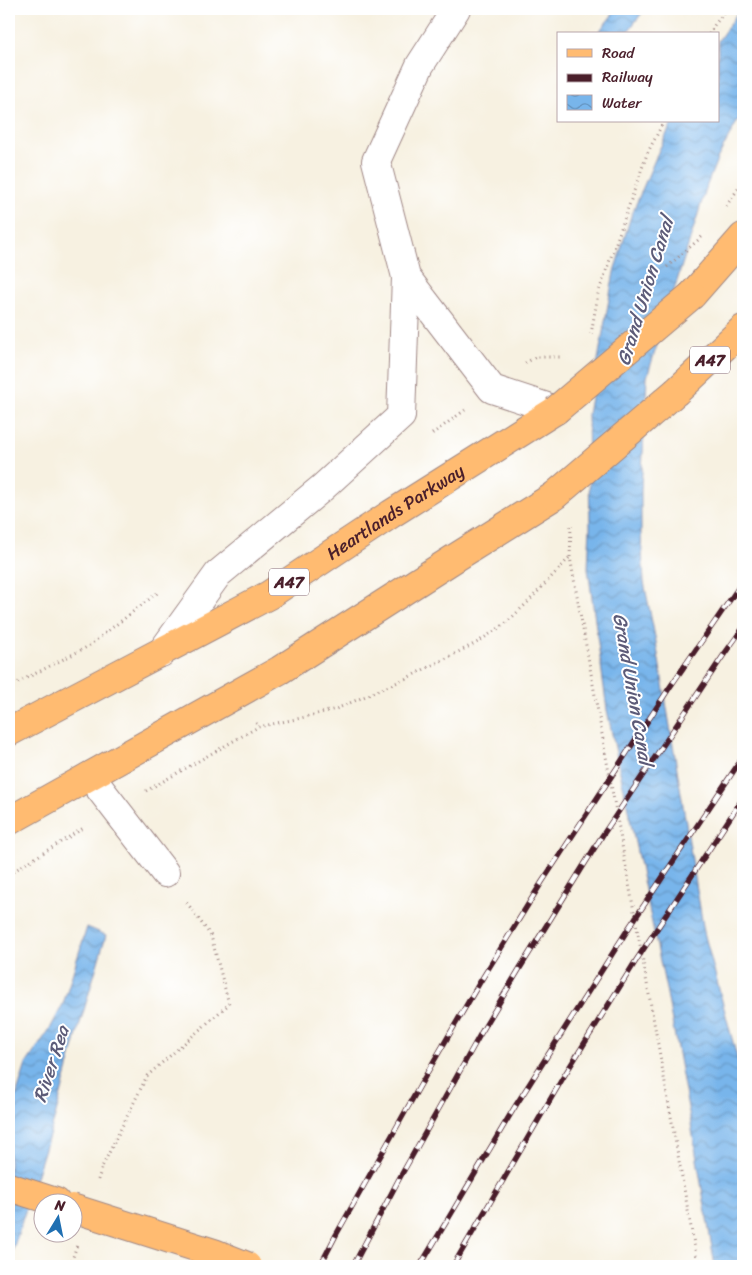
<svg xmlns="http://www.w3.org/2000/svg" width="752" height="1275" viewBox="0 0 752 1275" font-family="Sriracha,sans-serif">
	<defs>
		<pattern id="water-waves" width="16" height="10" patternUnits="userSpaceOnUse" patternTransform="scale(1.25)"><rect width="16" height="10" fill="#78b5eb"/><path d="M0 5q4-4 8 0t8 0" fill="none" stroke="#6493bf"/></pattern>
	</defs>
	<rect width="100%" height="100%" fill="#fff"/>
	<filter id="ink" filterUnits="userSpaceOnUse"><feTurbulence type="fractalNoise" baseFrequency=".02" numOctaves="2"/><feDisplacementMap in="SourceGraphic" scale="10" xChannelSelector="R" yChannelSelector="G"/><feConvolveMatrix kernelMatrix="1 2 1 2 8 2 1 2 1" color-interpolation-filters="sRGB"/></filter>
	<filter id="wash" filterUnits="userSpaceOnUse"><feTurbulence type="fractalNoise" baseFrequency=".0096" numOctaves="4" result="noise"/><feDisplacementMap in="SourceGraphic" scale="20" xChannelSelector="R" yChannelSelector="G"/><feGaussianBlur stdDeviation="1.12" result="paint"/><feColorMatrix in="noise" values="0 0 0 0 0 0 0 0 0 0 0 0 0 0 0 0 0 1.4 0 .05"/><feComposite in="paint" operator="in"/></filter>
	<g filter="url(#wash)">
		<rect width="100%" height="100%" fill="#f7f1e1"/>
		<path fill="url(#water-waves)" stroke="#616a8b" d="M 617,9 L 645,9 L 626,34 L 597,34 Z
			M 740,9 L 743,9 L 743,111 L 718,157 L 707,185 L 647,377 L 641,490 L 641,535 L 644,582 L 656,642 L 704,932 L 739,1065 L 743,1093 L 743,1266 L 715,1266 L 691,1124 L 667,994 L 607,710 L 588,568 L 590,527 L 588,414 L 614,272 L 631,216 L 659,150 L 673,121 L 718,121 L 718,41 Z
			M 87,927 L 106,935 L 79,1027 L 55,1117 L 9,1262 L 9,1119 L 26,1064 L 51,1027 L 63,1004 Z"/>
	</g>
	<g filter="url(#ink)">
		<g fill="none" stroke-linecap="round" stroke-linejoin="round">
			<g stroke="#a08886" stroke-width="30">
				<path id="minor" d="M 406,277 L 492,389 L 556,410
					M 161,653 L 218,574 L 322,488 L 401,416 L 406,277 L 376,161 L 420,65 L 456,9
					M 90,776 L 165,873"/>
			</g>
			<g stroke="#a08886" stroke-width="30">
				<g id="major">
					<path d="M 692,295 L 743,237"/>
					<path d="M 677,391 L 743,329"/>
					<path id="s1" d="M 9,732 L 269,595 L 391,514 L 556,410"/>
					<path d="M 9,821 L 280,670 L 455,558 L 554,496"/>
					<path d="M 9,1187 L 56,1202"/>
				</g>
			</g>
			<path stroke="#a08886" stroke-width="3" stroke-dasharray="1 4" stroke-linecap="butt" d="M 709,34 L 712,28 L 727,9
				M 726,206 L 743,182
				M 591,334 L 598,294 L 647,154 L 664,121
				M 525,363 L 536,357 L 563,357
				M 432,434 L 465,410
				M 571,526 L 570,557 L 698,1266
				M 9,687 L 87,647 L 160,591
				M 256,723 L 258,727 L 301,718 L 336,709 L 407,678 L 478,642 L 505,624 L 528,602 L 570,557
				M 146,791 L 258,727
				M 9,874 L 85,827
				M 98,1180 L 102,1167 L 147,1076 L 229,1004 L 211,936 L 185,900
				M 70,1266 L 77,1245"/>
			<use href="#minor" stroke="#fff" stroke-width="28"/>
			<use href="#major" stroke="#ffbb71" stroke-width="28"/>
			<g stroke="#4a1f2b" stroke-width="5.5">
				<path id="rail" d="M 320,1266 L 336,1235 L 431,1066 L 480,982 L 542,882 L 670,687 L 743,581
					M 353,1266 L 399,1179 L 442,1103 L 481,1033 L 520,968 L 602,836 L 725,653 L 743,628
					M 420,1266 L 516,1105 L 630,926 L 743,757
					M 453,1266 L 564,1076 L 637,959 L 743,798"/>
			</g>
			<use href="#rail" stroke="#fff" stroke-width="4" stroke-dasharray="11" stroke-linecap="butt"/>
			<g stroke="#a08886" stroke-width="30" stroke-linecap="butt">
				<path id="major-bridge" d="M 556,410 L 692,295
					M 554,496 L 677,391
					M 72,1208 L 214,1253 L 247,1266"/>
			</g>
			<path stroke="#a08886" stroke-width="3" stroke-dasharray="1 4" stroke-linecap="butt" d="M 667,267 L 704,235"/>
			<use href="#major-bridge" stroke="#ffbb71" stroke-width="28"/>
		</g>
	</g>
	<g text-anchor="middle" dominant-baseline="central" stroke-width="4" stroke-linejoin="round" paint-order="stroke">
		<g fill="#fff" stroke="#80626b" stroke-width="1">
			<rect x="690" y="346.5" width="40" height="27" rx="4"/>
			<rect x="269" y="568.5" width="40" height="27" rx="4"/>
		</g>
		<g font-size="16" font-weight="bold" fill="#4a1f2b">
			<text x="710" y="360">A47</text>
			<text x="289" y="582">A47</text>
		</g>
		<g font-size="18" fill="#4a1f2b" stroke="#fff">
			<text stroke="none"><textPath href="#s1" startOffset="445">Heartlands Parkway</textPath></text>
		</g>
		<g font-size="19" font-style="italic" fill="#5c5b78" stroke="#fff">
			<text transform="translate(645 291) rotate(-73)">Grand Union Canal</text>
			<text transform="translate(633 689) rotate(80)">Grand Union Canal</text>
			<text transform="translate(51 1064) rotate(-72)">River Rea</text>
		</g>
	</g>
	<rect width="752" height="1275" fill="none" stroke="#fff" stroke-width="30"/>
	<rect x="557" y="32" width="162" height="90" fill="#ffffff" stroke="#b7a5aa"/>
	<rect x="567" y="49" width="25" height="8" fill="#ffbb71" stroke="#b7a5aa"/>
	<text x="602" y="58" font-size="15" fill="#4a1f2b">Road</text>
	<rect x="567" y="74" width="25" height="8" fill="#4a1f2b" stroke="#b7a5aa"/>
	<text x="602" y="82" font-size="15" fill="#4a1f2b">Railway</text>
	<rect x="567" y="95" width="25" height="15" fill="url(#water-waves)" stroke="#b7a5aa"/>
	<text x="602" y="108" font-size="15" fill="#4a1f2b">Water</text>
	<g transform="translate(58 1218) rotate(10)"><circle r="24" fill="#ffffff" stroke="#b7a5aa"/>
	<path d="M0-4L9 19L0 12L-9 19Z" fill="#1f6fb2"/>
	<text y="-8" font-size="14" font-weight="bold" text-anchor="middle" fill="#4a1f2b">N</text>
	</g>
</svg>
